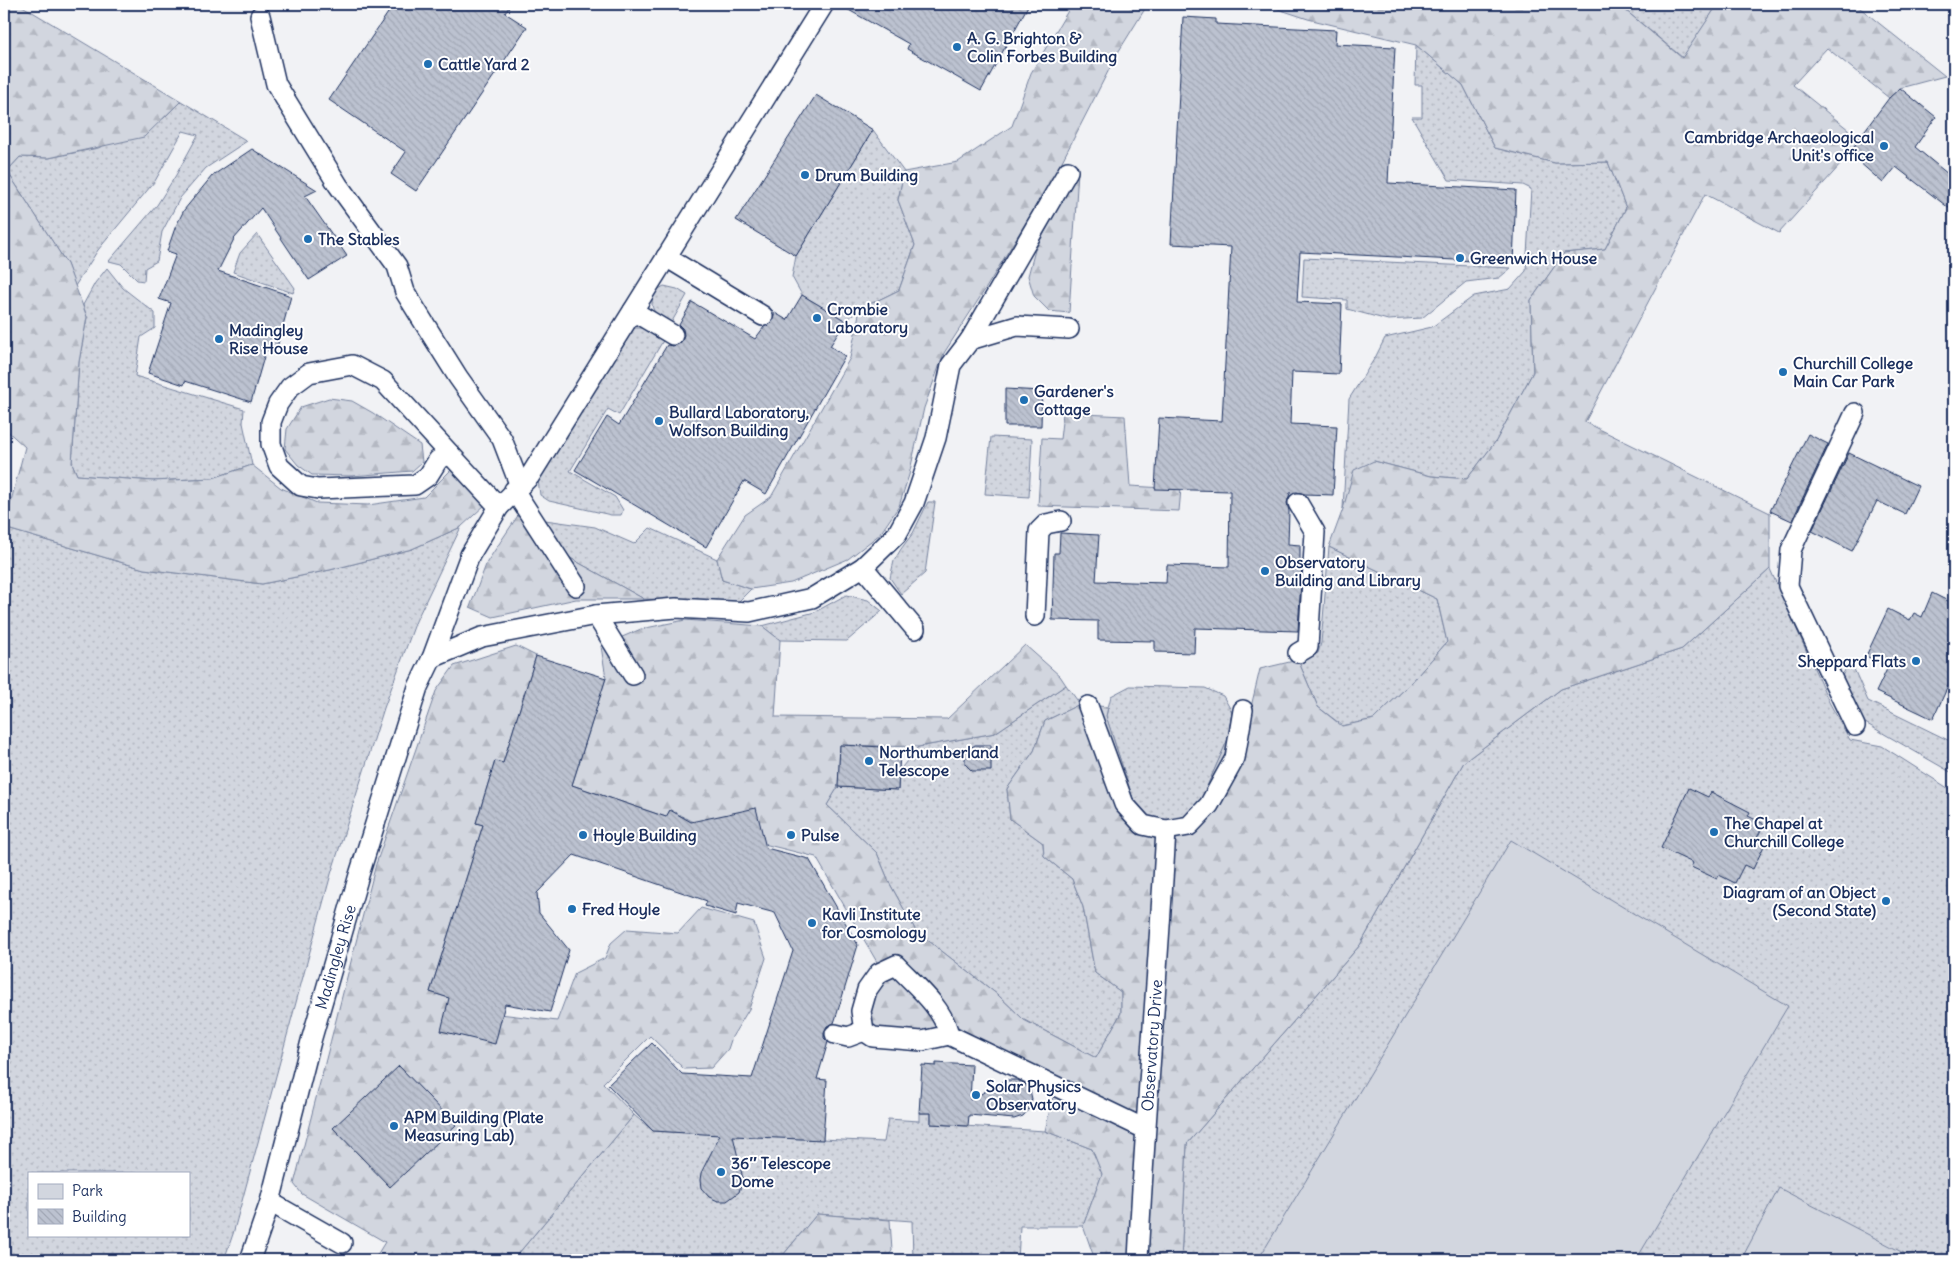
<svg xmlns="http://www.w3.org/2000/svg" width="1958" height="1264" viewBox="0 0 1958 1264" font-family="Delius,sans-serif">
	<defs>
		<pattern id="grass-dots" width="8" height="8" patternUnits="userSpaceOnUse" patternTransform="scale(1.25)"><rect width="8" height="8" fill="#d2d6df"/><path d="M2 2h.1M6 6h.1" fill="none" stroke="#b4b8c2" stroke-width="1.8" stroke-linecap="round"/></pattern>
		<pattern id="forest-firs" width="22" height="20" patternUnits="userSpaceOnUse" patternTransform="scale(1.25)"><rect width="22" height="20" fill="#d2d6df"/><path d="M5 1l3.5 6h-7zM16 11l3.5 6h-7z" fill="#b4b8c2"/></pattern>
		<pattern id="building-back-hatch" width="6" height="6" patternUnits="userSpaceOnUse" patternTransform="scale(1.25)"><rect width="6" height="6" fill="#bcc2d0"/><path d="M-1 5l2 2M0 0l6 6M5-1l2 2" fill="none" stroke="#a1a7b5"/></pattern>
	</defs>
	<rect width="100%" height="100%" fill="#f1f2f5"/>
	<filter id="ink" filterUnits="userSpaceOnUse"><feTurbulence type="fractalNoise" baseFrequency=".02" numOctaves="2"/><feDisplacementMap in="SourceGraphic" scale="10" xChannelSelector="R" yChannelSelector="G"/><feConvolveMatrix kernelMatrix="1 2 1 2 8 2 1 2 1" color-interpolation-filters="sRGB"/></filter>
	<g filter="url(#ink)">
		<path fill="url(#grass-dots)" stroke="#76829e" fill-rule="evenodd" d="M 1618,4 L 1718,4 L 1683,58 Z
			M 1416,45 L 1463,85 L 1495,148 L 1555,163 L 1608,162 L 1626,208 L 1605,249 L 1564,253 L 1531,300 L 1533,372 L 1496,441 L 1467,479 L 1431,476 L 1374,461 L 1343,509 L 1349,399 L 1376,356 L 1385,338 L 1432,327 L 1474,296 L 1510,289 L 1526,271 L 1531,189 L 1523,185 L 1449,180 L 1412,117 L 1422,117 L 1422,85 L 1415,85 Z
			M 181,101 L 247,141 L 206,168 L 180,198 L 162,232 L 157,261 L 145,268 L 144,281 L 137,280 L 121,264 L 109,261 L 157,205 L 176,175 L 198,135 L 183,131 L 155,181 L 98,250 L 75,286 L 67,264 L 7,171 L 20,157 L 49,158 L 98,148 L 164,118 Z
			M 873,130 L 904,172 L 898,200 L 915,245 L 899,290 L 860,309 L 846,321 L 802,295 L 792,277 L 796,256 Z
			M 257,234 L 295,288 L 293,293 L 233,272 L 240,253 Z
			M 1304,258 L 1511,268 L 1499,278 L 1466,282 L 1422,318 L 1388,320 L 1347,309 L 1347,300 L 1302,297 Z
			M 107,268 L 123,288 L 155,313 L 155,328 L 141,337 L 135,376 L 244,409 L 243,423 L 252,465 L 213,478 L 153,481 L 77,475 L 72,463 L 79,362 L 87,317 L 83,305 L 95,283 Z
			M 664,286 L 677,289 L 687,295 L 670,325 C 656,314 647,310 655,291 Z
			M 635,328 L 645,328 L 664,339 L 619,415 L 608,409 L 570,471 L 615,497 L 623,510 L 621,515 L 611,515 L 549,501 L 540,495 L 538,480 L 629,330 Z
			M 991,437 L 1032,439 L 1029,497 L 985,494 Z
			M 928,502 L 935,502 L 925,573 L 901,594 L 890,578 L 894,561 L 901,549 L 913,533 Z
			M 538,519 L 595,527 L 634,544 L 650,528 L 717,559 L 722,580 L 751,589 L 738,602 L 644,599 L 554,549 Z
			M 461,527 L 416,621 L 384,708 L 331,874 L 233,1234 L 224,1260 L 4,1260 L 4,528 L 144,569 L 262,584 L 330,570 L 412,549 ZM 29,1173 L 189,1173 L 189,1235 L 29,1235 Z
			M 1329,547 L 1437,599 L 1447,642 L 1411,683 L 1374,719 L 1343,726 L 1318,707 L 1298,660 L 1318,653 L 1321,643 Z
			M 1770,569 L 1829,702 L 1850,740 L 1882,746 L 1954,792 L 1954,1260 L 1181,1260 L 1187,1144 L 1360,945 L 1464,762 L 1561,689 L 1682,649 Z
			M 846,595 L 868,600 L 882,611 L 847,641 L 780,640 L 762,626 L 815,612 Z
			M 1850,660 L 1868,701 L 1954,743 L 1954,774 L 1860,720 L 1839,682 Z
			M 1066,685 L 1080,704 L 1045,721 L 1034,751 L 1007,789 L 1010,819 L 1043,843 L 1044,856 L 1072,879 L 1083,907 L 1095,973 L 1121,992 L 1121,1013 L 1096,1058 L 1024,1020 L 998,995 L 916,931 L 890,884 L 877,853 L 827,805 L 838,787 L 898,790 L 899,771 L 918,747 L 995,733 Z
			M 1130,686 L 1205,688 L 1223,696 L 1232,712 L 1228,739 L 1201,800 L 1187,816 L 1167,822 L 1146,815 L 1135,805 L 1106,716 L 1111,696 Z
			M 919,1113 L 931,1113 L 931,1124 L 1045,1131 L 1092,1149 L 1102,1174 L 1083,1226 L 1020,1226 L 1018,1260 L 913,1260 L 912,1221 L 817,1214 L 779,1260 L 513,1260 L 634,1115 L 653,1131 L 884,1142 L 888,1119 L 919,1121 Z"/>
		<path fill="url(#forest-firs)" stroke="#76829e" d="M 4,4 L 19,4 L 181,101 L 144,137 L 49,158 L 20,157 L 7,171 L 67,264 L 87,317 L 79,362 L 72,463 L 77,475 L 153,481 L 213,478 L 252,465 L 281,488 L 317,503 L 368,505 L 424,497 L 451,470 L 486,504 L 461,527 L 412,549 L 330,570 L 262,584 L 144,569 L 4,528 L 25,447 L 4,428 Z
			M 1072,4 L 1148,4 L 1117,54 L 1057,171 L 986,288 L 944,353 L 924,408 L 909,475 L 899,506 L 880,534 L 848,559 L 791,583 L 751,589 L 722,580 L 717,559 L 745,515 L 771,497 L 850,358 L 860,309 L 899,290 L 915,245 L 898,200 L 904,172 L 958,162 L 1012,126 L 1031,73 Z
			M 1263,4 L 1618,4 L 1682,58 L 1718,4 L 1855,4 L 1945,76 L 1900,88 L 1889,98 L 1827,48 L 1793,85 L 1859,138 L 1850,154 L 1779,233 L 1705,194 L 1585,422 L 1770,513 L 1770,569 L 1682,649 L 1561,689 L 1464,762 L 1360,945 L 1187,1144 L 1181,1260 L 1095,1260 L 1083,1226 L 1102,1174 L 1092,1149 L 1045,1131 L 1057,1079 L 995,1049 L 955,1025 L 927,990 L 881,969 L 816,857 L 708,830 L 670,810 L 666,817 L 572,785 L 606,678 L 601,646 L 641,629 L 685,620 L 762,626 L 780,640 L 775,717 L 947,719 L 1025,645 L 1060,676 L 1066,685 L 995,733 L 918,747 L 840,745 L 838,787 L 827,805 L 877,853 L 890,884 L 916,931 L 998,995 L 1024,1020 L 1096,1058 L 1121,1013 L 1121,992 L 1095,973 L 1083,907 L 1072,879 L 1044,856 L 1043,843 L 1010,819 L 1007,789 L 1034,751 L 1045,721 L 1080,704 L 1108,707 L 1106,716 L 1135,805 L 1146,815 L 1167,822 L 1187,816 L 1201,800 L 1228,739 L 1232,712 L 1251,707 L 1260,669 L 1298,660 L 1318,707 L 1342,726 L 1374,719 L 1411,683 L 1447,642 L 1437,599 L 1329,547 L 1343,509 L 1354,470 L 1374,461 L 1431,476 L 1467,479 L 1496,441 L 1533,372 L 1531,300 L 1564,253 L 1605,249 L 1626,208 L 1608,162 L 1555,163 L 1495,148 L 1463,85 L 1416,45 L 1308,19 Z
			M 1078,171 L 1069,313 L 1049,311 L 1034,296 L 1028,276 L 1035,250 Z
			M 329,398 L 352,401 L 373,413 L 420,445 L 422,462 L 412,471 L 352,476 L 312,475 L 298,465 L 285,449 L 287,429 L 301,407 Z
			M 1063,413 L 1125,416 L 1130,486 L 1181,489 L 1179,511 L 1038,506 L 1042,438 L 1060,439 Z
			M 521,511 L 554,549 L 644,599 L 576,599 L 493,617 L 470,607 L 487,562 Z
			M 516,646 L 536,656 L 503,763 L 495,761 L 476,823 L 483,825 L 430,992 L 500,1014 L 557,1021 L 575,973 L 605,958 L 611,943 L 627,929 L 678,933 L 701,908 L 754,923 L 766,958 L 749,1009 L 732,1037 L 728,1049 L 711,1068 L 684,1069 L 650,1036 L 603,1083 L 634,1115 L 513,1260 L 452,1260 L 443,1256 L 440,1260 L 374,1260 L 385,1242 L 302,1194 L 294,1184 L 376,864 L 436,691 L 454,666 Z
			M 890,974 L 899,975 L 938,1021 C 936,1026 935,1032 929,1034 C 918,1037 887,1030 875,1028 C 859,1007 875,990 890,974 Z
			M 817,1214 L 890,1220 L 892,1251 L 885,1260 L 779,1260 Z"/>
		<path fill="#d2d6df" stroke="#76829e" d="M 1511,840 L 1788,1006 L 1636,1260 L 1258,1260 Z
			M 1779,1188 L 1917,1260 L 1741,1260 Z"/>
		<path fill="url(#building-back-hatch)" stroke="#1b2f5e" d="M 394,4 L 511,4 L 505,13 L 527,27 L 416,191 L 391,174 L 406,152 L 329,100 Z
			M 838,4 L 1029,4 L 981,91 L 907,49 L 909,44 Z
			M 1183,17 L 1216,19 L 1216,24 L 1336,30 L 1335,44 L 1395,47 L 1388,183 L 1516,190 L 1513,263 L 1300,252 L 1297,302 L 1342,304 L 1339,374 L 1292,372 L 1290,424 L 1337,426 L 1333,495 L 1304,494 L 1297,492 L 1290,493 L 1287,503 L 1289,511 L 1288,544 L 1300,545 L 1300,564 L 1302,564 L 1298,631 L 1195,628 L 1194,653 L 1155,652 L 1155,641 L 1098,640 L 1098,621 L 1052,620 L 1054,553 L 1059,553 L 1060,533 L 1099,535 L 1096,581 L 1166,583 L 1167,565 L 1229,567 L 1230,491 L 1155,489 L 1159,418 L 1222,421 L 1231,247 L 1171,244 Z
			M 1900,88 L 1936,117 L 1915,147 L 1954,179 L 1954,212 L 1896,167 L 1883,183 L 1850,154 L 1859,138 L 1889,98 Z
			M 816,95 L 873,130 L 796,256 L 736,220 Z
			M 252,149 L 317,190 L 305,196 L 347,256 L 309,280 L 261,208 L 234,239 L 218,271 L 291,296 L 276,351 L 266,350 L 251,402 L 185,381 L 184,385 L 148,373 L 171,303 L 159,299 L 176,254 L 167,251 L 175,228 L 184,210 L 212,176 Z
			M 802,295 L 846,321 L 830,346 L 845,356 L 766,494 L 744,481 L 706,547 L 575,470 L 607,417 L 619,425 L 667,345 L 673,346 L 682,341 L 684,335 L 683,329 L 679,325 L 692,302 L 755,339 L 764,327 L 772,322 L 775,313 L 787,320 Z
			M 1005,389 L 1042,391 L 1041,426 L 1005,426 Z
			M 1808,434 L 1828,444 L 1792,521 L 1770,511 Z
			M 1849,453 L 1918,486 L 1905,514 L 1877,501 L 1852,551 L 1812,531 Z
			M 1932,593 L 1954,604 L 1954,673 L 1933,719 L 1876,692 L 1888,667 L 1866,656 L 1888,609 L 1910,620 L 1914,613 L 1922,617 Z
			M 536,656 L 606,678 L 572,785 L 666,817 L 670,810 L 691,822 L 756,808 L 766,848 L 809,859 L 858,945 L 836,1017 L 834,1023 L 827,1026 L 824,1032 L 824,1038 L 828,1042 L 817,1079 L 827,1080 L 823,1140 L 733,1136 L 743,1179 L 739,1192 L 727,1201 L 718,1201 L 709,1197 L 701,1188 L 700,1180 L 701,1173 L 720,1135 L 653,1131 L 608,1085 L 652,1043 L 682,1074 L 752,1078 L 793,951 L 775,913 L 738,903 L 736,915 L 705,906 L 707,901 L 574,855 L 537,893 L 539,913 L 569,950 L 550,1012 L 505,1004 L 495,1044 L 441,1031 L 449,998 L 430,992 L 483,825 L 476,823 L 495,761 L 503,763 Z
			M 840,745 L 884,747 L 884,750 L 900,751 L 898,790 L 838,787 Z
			M 975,745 L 991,745 L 991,771 L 972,771 L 965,764 L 965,751 Z
			M 1689,788 L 1708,797 L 1711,792 L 1750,812 L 1748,816 L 1764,824 L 1756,840 L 1765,844 L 1753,869 L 1744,865 L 1735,883 L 1719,875 L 1717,879 L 1691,867 L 1693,863 L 1661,848 Z
			M 936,1063 L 972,1065 L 970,1100 L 1006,1080 L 1017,1080 L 1025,1084 L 1030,1090 L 1032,1099 L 1029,1109 L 1023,1116 L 1014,1119 L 969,1115 L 968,1126 L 931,1124 L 931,1113 L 919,1113 L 922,1065 L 936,1066 Z
			M 399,1066 L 456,1125 L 390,1187 L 333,1128 Z"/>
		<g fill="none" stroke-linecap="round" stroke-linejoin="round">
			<g stroke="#1b2f5e" stroke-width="22">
				<g id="lane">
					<path d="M 260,16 L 276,84 L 338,185 L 397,266 L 405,292 L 431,334 L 458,377 L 502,439 L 520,486"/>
					<path d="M 666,257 L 763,316"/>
					<path d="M 633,311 L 673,335"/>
					<path d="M 970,340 L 1068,171"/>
					<path d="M 352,365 L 383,381 L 450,454 L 438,460 L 428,476 L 415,485 L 318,489 L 301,486 L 279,466 L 271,444 L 271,422 L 278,404 L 290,387 L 309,373 Z"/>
					<path d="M 450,454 L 499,507"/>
					<path d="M 514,490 L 576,586"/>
					<path d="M 1298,503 L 1315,532 L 1308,647 L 1298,653"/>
					<path d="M 863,567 L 915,629"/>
					<path d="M 596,615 L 633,675"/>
					<path d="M 1035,616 L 1039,531 L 1046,524 L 1061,521"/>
					<path d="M 432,658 L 482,637 L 596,615 L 676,608 L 749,612 L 812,598 L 863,567 L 897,534 L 914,503 L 936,438 L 951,365 L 970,340 L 1017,326 L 1069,329"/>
					<path d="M 1088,706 L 1124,804 L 1143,825 L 1166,830 L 1189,826 L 1209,805 L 1235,758 L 1243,710"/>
					<path d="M 1855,726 L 1788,586 L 1791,550 L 1855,413"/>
					<path d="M 896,965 C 915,985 943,1007 949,1035 L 922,1041 L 873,1037 L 864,1031 L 861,1011 L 867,990 L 879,973 Z"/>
					<path d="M 835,1034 L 848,1037 L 864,1031"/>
					<path d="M 949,1035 L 1145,1129"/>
					<path d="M 270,1202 L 342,1243"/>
					<path id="s1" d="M 250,1260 L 270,1202 L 311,1041 L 359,875 L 418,687 L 432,658 L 470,555 L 499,507 L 530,476 L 824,4"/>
					<path id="s2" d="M 1138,1260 C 1145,1117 1158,974 1166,830"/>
				</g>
			</g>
			<use href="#lane" stroke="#fff" stroke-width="19"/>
		</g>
	</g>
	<g fill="#1f6fb2" stroke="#fff" stroke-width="2">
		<circle cx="957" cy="47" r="5"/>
		<circle cx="428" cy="64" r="5"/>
		<circle cx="1884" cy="146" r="5"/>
		<circle cx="805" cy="175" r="5"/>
		<circle cx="308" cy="239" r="5"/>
		<circle cx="1460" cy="258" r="5"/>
		<circle cx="817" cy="318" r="5"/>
		<circle cx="219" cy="339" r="5"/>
		<circle cx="1783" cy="372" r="5"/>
		<circle cx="1024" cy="400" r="5"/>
		<circle cx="659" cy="421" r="5"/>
		<circle cx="1265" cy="571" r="5"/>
		<circle cx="1916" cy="661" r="5"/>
		<circle cx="869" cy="761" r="5"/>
		<circle cx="1714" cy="832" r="5"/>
		<circle cx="583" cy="835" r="5"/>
		<circle cx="791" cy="835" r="5"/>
		<circle cx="1886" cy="901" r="5"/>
		<circle cx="572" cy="909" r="5"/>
		<circle cx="812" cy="923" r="5"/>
		<circle cx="976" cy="1095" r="5"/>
		<circle cx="394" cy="1126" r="5"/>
		<circle cx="721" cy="1172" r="5"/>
	</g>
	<g text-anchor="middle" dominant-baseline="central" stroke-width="4" stroke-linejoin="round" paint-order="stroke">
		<g font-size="16" font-weight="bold" fill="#1b2f5e" stroke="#fff" text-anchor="start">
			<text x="967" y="38">A. G. Brighton &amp;<tspan x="967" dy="18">Colin Forbes Building</tspan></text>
			<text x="438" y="64">Cattle Yard 2</text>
			<text x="1874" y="137" text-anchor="end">Cambridge Archaeological<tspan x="1874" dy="18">Unit's office</tspan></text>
			<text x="815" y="175">Drum Building</text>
			<text x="318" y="239">The Stables</text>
			<text x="1470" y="258">Greenwich House</text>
			<text x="827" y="309">Crombie<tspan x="827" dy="18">Laboratory</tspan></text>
			<text x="229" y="330">Madingley<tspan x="229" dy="18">Rise House</tspan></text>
			<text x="1793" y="363">Churchill College<tspan x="1793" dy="18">Main Car Park</tspan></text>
			<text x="1034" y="391">Gardener's<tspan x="1034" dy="18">Cottage</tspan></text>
			<text x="669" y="412">Bullard Laboratory,<tspan x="669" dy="18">Wolfson Building</tspan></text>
			<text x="1275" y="562">Observatory<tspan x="1275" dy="18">Building and Library</tspan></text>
			<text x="1906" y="661" text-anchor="end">Sheppard Flats</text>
			<text x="879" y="752">Northumberland<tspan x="879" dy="18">Telescope</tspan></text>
			<text x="1724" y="823">The Chapel at<tspan x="1724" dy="18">Churchill College</tspan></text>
			<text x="593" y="835">Hoyle Building</text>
			<text x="801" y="835">Pulse</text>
			<text x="1876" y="892" text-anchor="end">Diagram of an Object<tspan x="1876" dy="18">(Second State)</tspan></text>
			<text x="582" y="909">Fred Hoyle</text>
			<text x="822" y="914">Kavli Institute<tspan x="822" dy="18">for Cosmology</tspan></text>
			<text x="986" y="1086">Solar Physics<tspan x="986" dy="18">Observatory</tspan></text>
			<text x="404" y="1117">APM Building (Plate<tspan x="404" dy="18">Measuring Lab)</tspan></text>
			<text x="731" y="1163">36″ Telescope<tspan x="731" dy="18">Dome</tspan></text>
		</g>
		<g font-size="16" fill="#1b2f5e" stroke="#fff">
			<text stroke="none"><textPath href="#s1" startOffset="315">Madingley Rise</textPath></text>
			<text stroke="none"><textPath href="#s2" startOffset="215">Observatory Drive</textPath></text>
		</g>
	</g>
	<rect width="1958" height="1264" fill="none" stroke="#fff" stroke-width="20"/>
	<rect x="10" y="10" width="1938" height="1244" fill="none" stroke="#1b2f5e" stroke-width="2" filter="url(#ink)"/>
	<rect x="28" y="1172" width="162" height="65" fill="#ffffff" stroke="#a4acbf"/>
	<rect x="38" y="1184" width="25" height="15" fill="#d2d6df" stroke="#a4acbf"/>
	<text x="72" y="1196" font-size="15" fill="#1b2f5e">Park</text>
	<rect x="38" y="1209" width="25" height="15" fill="url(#building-back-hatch)" stroke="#a4acbf"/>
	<text x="72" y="1222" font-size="15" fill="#1b2f5e">Building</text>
</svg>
